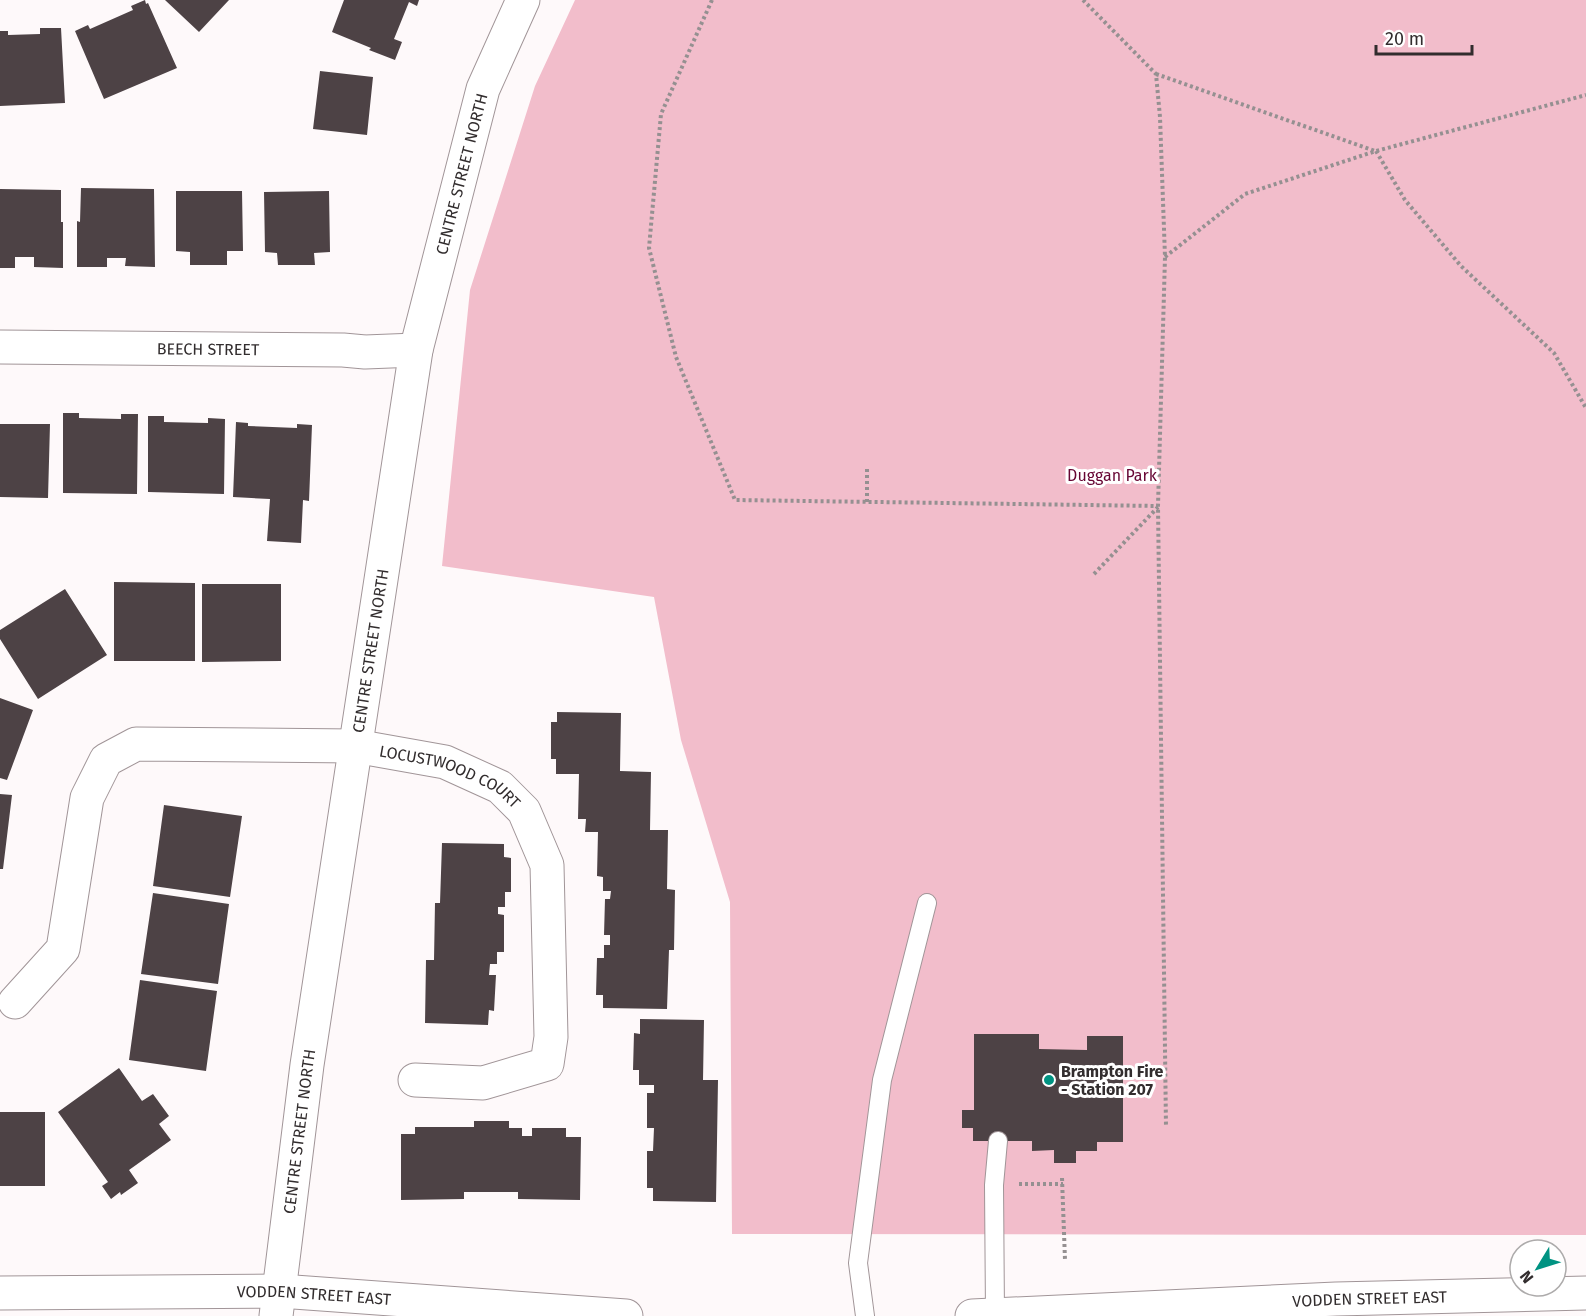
<svg xmlns="http://www.w3.org/2000/svg" width="1586" height="1316" viewBox="0 0 1586 1316" font-family="'Fira Sans',sans-serif">
	<rect width="100%" height="100%" fill="#fef9fa"/>
	<path fill="#f2bdcb" d="M 575,0 L 1586,0 L 1586,1235 L 732,1234 L 730,902 L 681,740 L 654,597 L 442,566 L 470,290 L 535,86 Z"/>
	<path fill="#4d4245" d="M 145,0 L 146,4 L 148,3 L 177,68 L 104,99 L 75,31 L 88,25 L 90,29 L 133,10 L 131,6 Z
		M 165,0 L 229,0 L 199,32 Z
		M 344,0 L 419,0 L 417,6 L 409,2 L 394,39 L 402,42 L 395,60 L 369,50 L 371,48 L 332,32 Z
		M 40,28 L 61,28 L 65,103 L 0,106 L 0,31 L 8,31 L 8,35 L 40,34 Z
		M 320,71 L 373,77 L 367,135 L 313,129 Z
		M 81,188 L 154,189 L 155,267 L 125,266 L 126,258 L 107,258 L 107,267 L 77,267 L 77,221 L 80,222 Z
		M 0,189 L 61,190 L 61,222 L 63,222 L 63,268 L 34,267 L 34,257 L 15,257 L 15,268 L 0,268 Z
		M 176,191 L 242,191 L 243,251 L 227,251 L 227,265 L 190,265 L 190,252 L 176,251 Z
		M 329,191 L 330,252 L 314,253 L 315,265 L 278,265 L 277,253 L 265,252 L 264,192 Z
		M 63,413 L 79,413 L 79,418 L 121,419 L 121,414 L 138,414 L 137,494 L 63,493 Z
		M 148,416 L 164,416 L 164,422 L 208,423 L 208,418 L 225,419 L 224,494 L 148,492 Z
		M 236,422 L 248,423 L 248,426 L 297,428 L 297,424 L 312,425 L 309,501 L 303,500 L 301,543 L 267,541 L 270,499 L 233,497 Z
		M 0,424 L 50,424 L 48,498 L 0,497 Z
		M 114,582 L 195,583 L 195,661 L 114,661 Z
		M 202,584 L 281,584 L 281,661 L 202,662 Z
		M 65,589 L 107,655 L 38,699 L 0,639 L 0,630 Z
		M 0,698 L 33,710 L 7,780 L 0,778 Z
		M 557,712 L 621,713 L 620,771 L 651,772 L 650,830 L 668,830 L 667,889 L 675,890 L 674,950 L 669,950 L 667,1009 L 603,1008 L 603,995 L 596,995 L 597,958 L 604,958 L 604,945 L 610,945 L 610,935 L 604,935 L 605,899 L 610,899 L 611,891 L 603,891 L 603,877 L 597,876 L 598,832 L 585,832 L 586,819 L 578,819 L 579,774 L 556,774 L 556,759 L 551,759 L 551,722 L 557,722 Z
		M 0,794 L 12,795 L 3,869 L 0,869 Z
		M 164,805 L 242,816 L 230,897 L 153,886 Z
		M 442,843 L 504,844 L 504,857 L 511,858 L 511,892 L 505,892 L 505,907 L 498,907 L 498,914 L 504,915 L 504,952 L 497,952 L 497,964 L 490,964 L 489,975 L 496,975 L 494,1011 L 489,1010 L 488,1025 L 425,1023 L 426,960 L 434,960 L 435,903 L 440,903 Z
		M 153,893 L 229,904 L 218,984 L 141,974 Z
		M 140,980 L 217,991 L 206,1071 L 129,1060 Z
		M 640,1019 L 704,1020 L 703,1080 L 718,1080 L 716,1202 L 653,1201 L 653,1188 L 647,1188 L 647,1151 L 653,1151 L 654,1128 L 647,1128 L 647,1093 L 654,1093 L 654,1085 L 639,1085 L 639,1070 L 633,1070 L 634,1033 L 640,1034 Z
		M 974,1034 L 1039,1034 L 1039,1049 L 1087,1050 L 1087,1036 L 1123,1036 L 1123,1142 L 1097,1142 L 1097,1151 L 1076,1151 L 1076,1163 L 1054,1163 L 1054,1150 L 1032,1151 L 1032,1141 L 973,1141 L 973,1128 L 962,1128 L 962,1110 L 974,1110 Z
		M 119,1068 L 142,1101 L 153,1094 L 169,1116 L 159,1124 L 171,1140 L 129,1170 L 138,1183 L 121,1195 L 120,1192 L 111,1199 L 102,1186 L 108,1182 L 58,1112 Z
		M 0,1112 L 45,1112 L 45,1186 L 0,1186 Z
		M 474,1121 L 509,1121 L 509,1128 L 522,1128 L 522,1136 L 532,1136 L 532,1128 L 566,1128 L 566,1137 L 581,1137 L 580,1200 L 518,1199 L 518,1192 L 464,1192 L 464,1199 L 401,1200 L 401,1134 L 415,1134 L 415,1127 L 474,1127 Z"/>
	<g fill="none" stroke-linecap="round" stroke-linejoin="round">
		<g stroke="#a19598" stroke-width="20">
			<path id="service" d="M 995,1315 L 994,1185 L 998,1141
				M 865,1316 L 858,1263 L 882,1080 L 927,903"/>
		</g>
		<g stroke="#a19598" stroke-width="35">
			<g id="minor">
				<path id="s1" d="M 0,347 L 343,350 L 365,352 L 416,350"/>
				<path id="s2" d="M 15,1002 L 63,949 L 87,798 L 106,760 L 136,744 L 355,746 L 445,762 L 500,787 L 524,811 L 547,865 L 551,1037 L 547,1064 L 483,1083 L 415,1080"/>
			</g>
		</g>
		<g stroke="#a19598" stroke-width="35">
			<g id="tertiary">
				<path id="s3" d="M 0,1293 L 280,1291 L 626,1316"/>
				<path id="s4" d="M 276,1316 L 307,1065 L 416,350 L 483,89 L 523,0"/>
				<path id="s5" d="M 972,1316 L 1336,1299 L 1586,1293"/>
			</g>
		</g>
		<path stroke="#959091" stroke-width="4" stroke-dasharray="3 3" stroke-linecap="butt" d="M 712,0 L 661,114 L 649,248 L 676,357 L 735,500 L 1158,506
			M 1083,0 L 1156,74 L 1160,117 L 1165,257 L 1158,506 L 1166,1127
			M 1156,74 L 1375,151
			M 1376,151 L 1405,200 L 1461,266 L 1554,353 L 1586,408
			M 1165,257 L 1245,194 L 1376,151 L 1586,95
			M 867,469 L 867,502
			M 1094,574 L 1158,507
			M 1062,1178 L 1065,1260
			M 1019,1184 L 1063,1184"/>
		<use href="#service" stroke="#fff" stroke-width="18"/>
		<use href="#minor" stroke="#fff" stroke-width="33"/>
		<use href="#tertiary" stroke="#fff" stroke-width="33"/>
	</g>
	<circle fill="#009382" stroke="#fff" stroke-width="2" cx="1049" cy="1080" r="6"/>
	<g text-anchor="middle" dominant-baseline="central" stroke-width="6" stroke-linejoin="round" paint-order="stroke">
		<g font-size="16" fill="#322d2e" stroke="#fff">
			<text stroke="none"><textPath href="#s4" startOffset="1158">CENTRE STREET NORTH</textPath></text>
			<text stroke="none"><textPath href="#s1" startOffset="208">BEECH STREET</textPath></text>
			<text stroke="none"><textPath href="#s4" startOffset="672">CENTRE STREET NORTH</textPath></text>
			<text stroke="none"><textPath href="#s2" startOffset="621">LOCUSTWOOD COURT</textPath></text>
			<text stroke="none"><textPath href="#s4" startOffset="186">CENTRE STREET NORTH</textPath></text>
			<text stroke="none"><textPath href="#s3" startOffset="314">VODDEN STREET EAST</textPath></text>
			<text stroke="none"><textPath href="#s5" startOffset="398">VODDEN STREET EAST</textPath></text>
		</g>
		<g font-size="16" fill="#660533" stroke="#fff">
			<text x="1112" y="475">Duggan Park</text>
		</g>
		<g font-size="16" font-weight="bold" fill="#322d2e" stroke="#fff" text-anchor="start">
			<text x="1061" y="1071">Brampton Fire<tspan x="1061" dy="18">- Station 207</tspan></text>
		</g>
	</g>
	<g transform="translate(1538 1268) rotate(232)"><circle r="28" fill="#ffffff" stroke="#adabab" stroke-width="1.5"/>
	<path d="M0-4.5L10 22L0 15L-10 22Z" fill="#009382"/>
	<text y="-9" font-size="16" font-weight="bold" text-anchor="middle" fill="#322d2e">N</text>
	</g>
	<path d="M1376 45v9h96v-9" fill="none" stroke="#322d2e" stroke-width="3"/>
	<text x="1385" y="45" font-size="18" fill="#322d2e" stroke="#ffffff" stroke-width="4.5" paint-order="stroke">20 m</text>
</svg>
